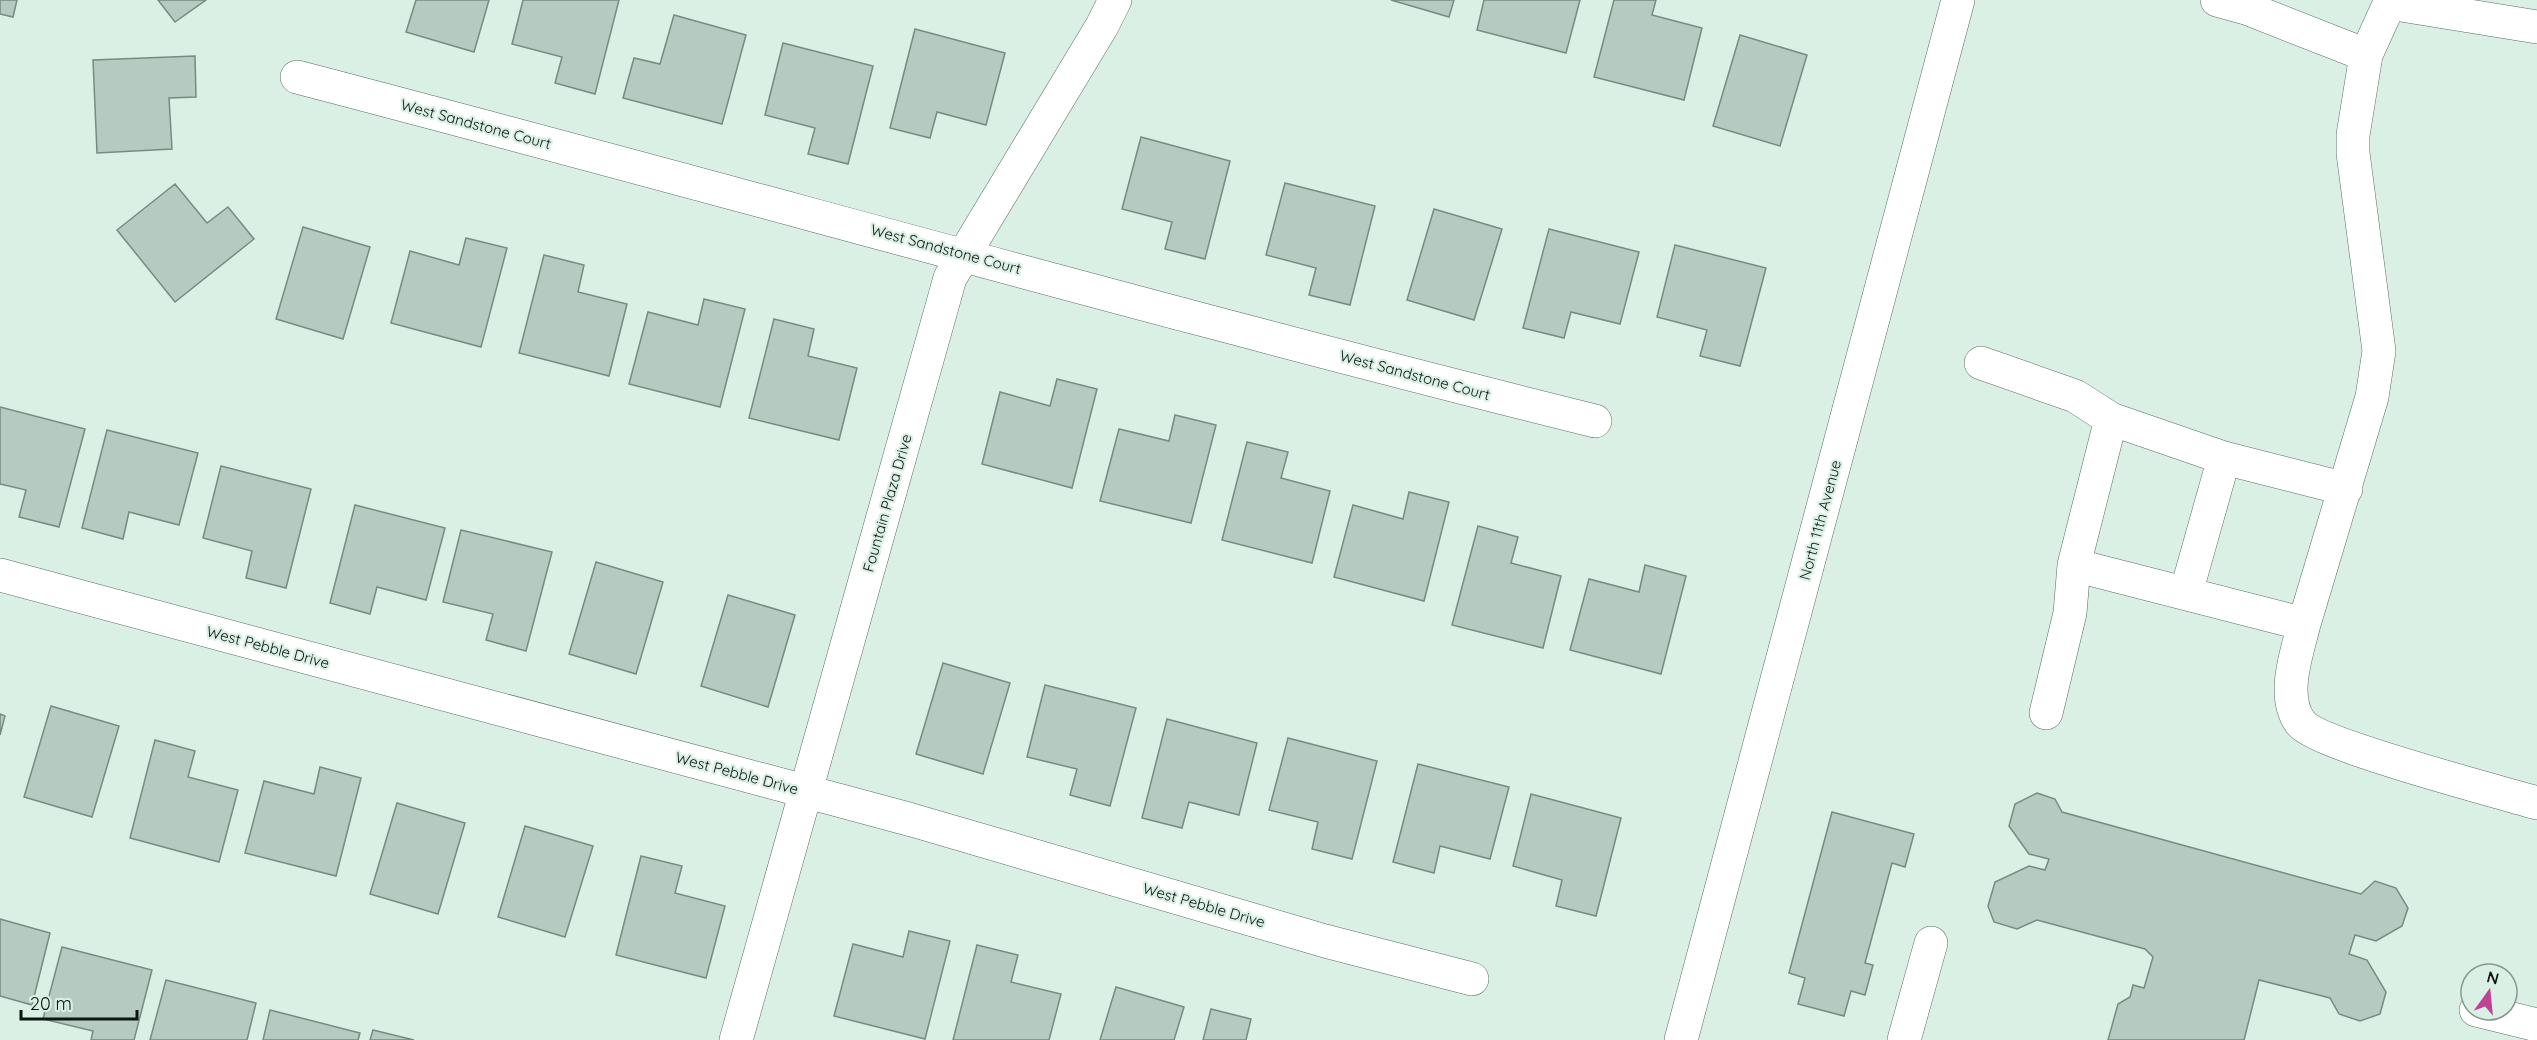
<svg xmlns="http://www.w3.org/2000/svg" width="2537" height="1040" viewBox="0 0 2537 1040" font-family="Quicksand,sans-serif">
	<rect width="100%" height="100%" fill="#daf0e5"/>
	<path fill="#b5cac0" stroke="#778b81" stroke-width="1.5" d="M 0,0 L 17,0 L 13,17 L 0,14 Z
		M 158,0 L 206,0 L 175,22 Z
		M 416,0 L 489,0 L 474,52 L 406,32 Z
		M 523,0 L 619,0 L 595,94 L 555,83 L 562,57 L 512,44 Z
		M 1391,0 L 1454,0 L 1449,17 Z
		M 1484,0 L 1580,0 L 1566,53 L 1477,30 Z
		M 1614,0 L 1656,0 L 1652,15 L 1702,28 L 1684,100 L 1594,77 Z
		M 674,15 L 746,35 L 722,124 L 623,98 L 634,58 L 660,64 Z
		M 915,29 L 1005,53 L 986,125 L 937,112 L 930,138 L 890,128 Z
		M 1740,35 L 1807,55 L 1780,146 L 1713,126 Z
		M 783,43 L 873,66 L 848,164 L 808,154 L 815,128 L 765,115 Z
		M 195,56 L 196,97 L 169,98 L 172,149 L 97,153 L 93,60 Z
		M 1141,137 L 1230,161 L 1205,259 L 1165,249 L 1172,222 L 1122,209 Z
		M 1285,183 L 1375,206 L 1350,305 L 1309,295 L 1316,268 L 1266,255 Z
		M 175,184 L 207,223 L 228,207 L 254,239 L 175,302 L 117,230 Z
		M 1434,209 L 1502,229 L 1474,320 L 1407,300 Z
		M 303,227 L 370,247 L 343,339 L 276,319 Z
		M 1549,229 L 1639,252 L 1620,324 L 1571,312 L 1564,338 L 1523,328 Z
		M 466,238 L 507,248 L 481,347 L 391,323 L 410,251 L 459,265 Z
		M 1675,245 L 1766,268 L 1740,366 L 1700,356 L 1707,330 L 1657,317 Z
		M 544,255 L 584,265 L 578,292 L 627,304 L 609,376 L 519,353 Z
		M 704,299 L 745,309 L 720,407 L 629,384 L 648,312 L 698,325 Z
		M 774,319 L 814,329 L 808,356 L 857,368 L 839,440 L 749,418 Z
		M 1057,379 L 1097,389 L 1072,488 L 982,464 L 1000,392 L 1050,406 Z
		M 0,407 L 85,429 L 59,527 L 19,517 L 26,490 L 0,484 Z
		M 1175,415 L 1216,425 L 1191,523 L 1100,501 L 1119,429 L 1169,441 Z
		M 107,430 L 198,453 L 179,525 L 129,512 L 123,539 L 82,528 Z
		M 1247,442 L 1288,452 L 1281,478 L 1330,491 L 1312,563 L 1222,540 Z
		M 221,466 L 311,489 L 286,588 L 246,578 L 252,551 L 203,538 Z
		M 1409,492 L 1449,502 L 1424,601 L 1334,577 L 1353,505 L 1403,519 Z
		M 355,505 L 445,528 L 426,600 L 377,587 L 370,614 L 330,603 Z
		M 1478,526 L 1518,537 L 1511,563 L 1561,576 L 1543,648 L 1452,625 Z
		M 461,530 L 552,552 L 526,651 L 486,640 L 493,614 L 443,602 Z
		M 596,562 L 663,582 L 636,674 L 569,654 Z
		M 1645,565 L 1686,576 L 1661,674 L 1570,650 L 1589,579 L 1639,592 Z
		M 728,595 L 795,615 L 768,707 L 701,686 Z
		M 943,663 L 1010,683 L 983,774 L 916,754 Z
		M 1045,685 L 1136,708 L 1110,806 L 1070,795 L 1077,769 L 1027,757 Z
		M 51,706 L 119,726 L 92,817 L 24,797 Z
		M 0,714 L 5,716 L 0,735 Z
		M 1167,719 L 1257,743 L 1239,815 L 1189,802 L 1182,828 L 1142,818 Z
		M 1288,738 L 1377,761 L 1352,859 L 1312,849 L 1318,822 L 1269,810 Z
		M 155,740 L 195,751 L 188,777 L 238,790 L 219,862 L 130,838 Z
		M 1418,764 L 1509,787 L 1490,859 L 1440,846 L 1434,873 L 1393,862 Z
		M 320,767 L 361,778 L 336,876 L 245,853 L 264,781 L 314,794 Z
		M 2037,793 L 2055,799 L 2062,812 L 2361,894 L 2375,881 L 2396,888 L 2408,908 L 2402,926 L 2376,941 L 2355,935 L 2349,954 L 2367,960 L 2386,992 L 2380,1014 L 2360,1021 L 2339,1014 L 2330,998 L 2259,980 L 2244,1040 L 2108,1040 L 2118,1004 L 2130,997 L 2133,985 L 2144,988 L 2153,957 L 2145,949 L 2037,920 L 2017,929 L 1994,922 L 1988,906 L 1995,882 L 2029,866 L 2045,870 L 2049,859 L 2029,854 L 2009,826 L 2015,804 Z
		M 1531,794 L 1621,818 L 1596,916 L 1556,906 L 1562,880 L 1513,866 Z
		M 397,803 L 465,823 L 438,914 L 370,894 Z
		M 1832,812 L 1914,834 L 1905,867 L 1892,863 L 1865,963 L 1873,965 L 1865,995 L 1851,991 L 1844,1016 L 1798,1004 L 1805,978 L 1789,973 Z
		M 525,826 L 593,846 L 565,937 L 498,917 Z
		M 641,856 L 682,866 L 675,893 L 725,906 L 706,978 L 616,955 Z
		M 0,919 L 50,933 L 32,1005 L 0,996 Z
		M 909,931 L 950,941 L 925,1039 L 834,1016 L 853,944 L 903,957 Z
		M 977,945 L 1018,955 L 1011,982 L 1061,994 L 1049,1040 L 953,1040 Z
		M 62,947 L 152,970 L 134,1040 L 91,1040 L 93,1031 L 43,1019 Z
		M 166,980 L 256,1003 L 247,1040 L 150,1040 Z
		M 1116,987 L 1184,1007 L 1174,1040 L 1100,1040 Z
		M 1211,1009 L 1251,1019 L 1246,1040 L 1203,1040 Z
		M 270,1010 L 360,1033 L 358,1040 L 263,1040 Z
		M 373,1030 L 414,1040 L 370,1040 Z"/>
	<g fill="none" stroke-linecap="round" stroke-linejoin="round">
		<g stroke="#596d63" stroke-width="34">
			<path id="minor" d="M 2217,0 L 2246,8 L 2366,55
				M 2391,0 L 2366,55 L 2353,135 L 2353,153 L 2379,351 L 2372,397 L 2304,624 C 2297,653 2281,695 2300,722 C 2315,744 2500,792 2537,803
				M 2389,3 L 2537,27
				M 297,77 C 730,190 1161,313 1595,421
				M 1981,363 L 2075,396 L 2111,419 L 2224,458 L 2346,489
				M 2074,565 L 2304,624
				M 0,575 L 912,820 L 1325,941 L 1472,979
				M 2186,593 L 2224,458
				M 2046,713 L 2070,613 L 2074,565 L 2111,419
				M 2476,1010 L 2537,1025
				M 736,1040 L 950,278 L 1102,26 L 1115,0
				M 1904,1040 L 1931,943"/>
		</g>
		<g stroke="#596d63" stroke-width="34">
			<path id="major" d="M 1681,1040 L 1958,0"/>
		</g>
		<use href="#minor" stroke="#fff" stroke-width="33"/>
		<use href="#major" stroke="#fff" stroke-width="33"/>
	</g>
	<g text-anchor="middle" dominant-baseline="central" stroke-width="4.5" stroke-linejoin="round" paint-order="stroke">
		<g font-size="15" fill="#0d1511" stroke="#daf0e5">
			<text transform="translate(476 124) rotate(15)">West Sandstone Court</text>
			<text transform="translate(946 249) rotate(15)">West Sandstone Court</text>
			<text transform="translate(1415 375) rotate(15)">West Sandstone Court</text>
			<text transform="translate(887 503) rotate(-74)">Fountain Plaza Drive</text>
			<text transform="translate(1820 520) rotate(-75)">North 11th Avenue</text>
			<text transform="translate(268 647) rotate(15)">West Pebble Drive</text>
			<text transform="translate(737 773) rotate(15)">West Pebble Drive</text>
			<text transform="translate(1204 905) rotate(16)">West Pebble Drive</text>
		</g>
	</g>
	<g transform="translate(2489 992) rotate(15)"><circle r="28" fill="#daf0e5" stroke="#889890" stroke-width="1.5"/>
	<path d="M0-4.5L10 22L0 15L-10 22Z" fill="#bf4392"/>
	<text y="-9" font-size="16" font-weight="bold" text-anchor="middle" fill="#0d1511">N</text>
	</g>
	<path d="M21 1010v9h116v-9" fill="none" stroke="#0d1511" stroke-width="3"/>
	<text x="30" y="1010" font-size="18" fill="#0d1511" stroke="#daf0e5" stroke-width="4.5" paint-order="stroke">20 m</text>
</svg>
